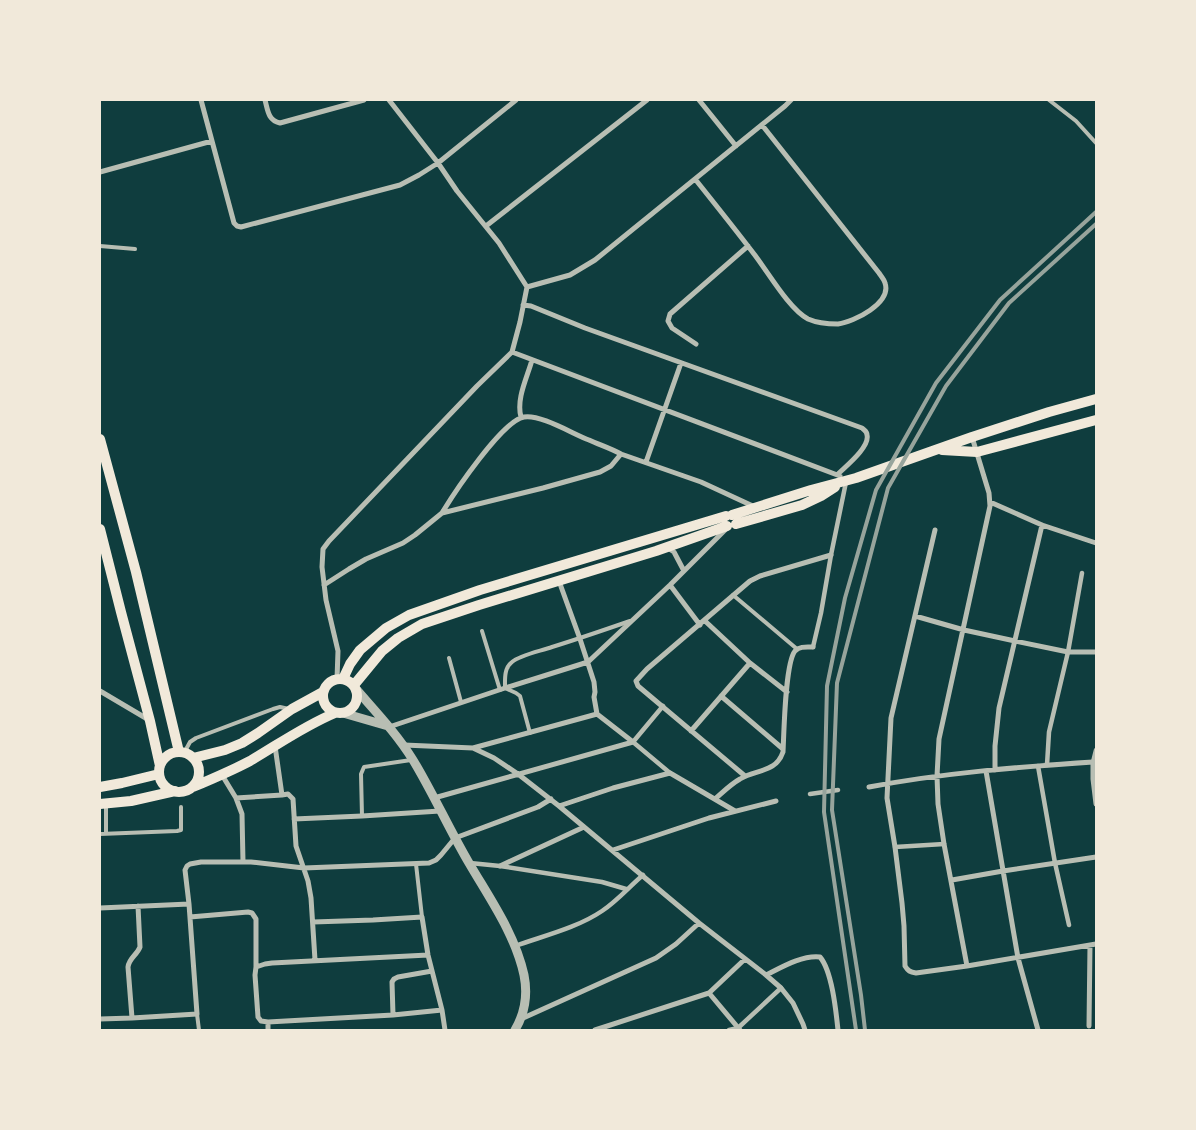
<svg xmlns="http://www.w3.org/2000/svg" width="1196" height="1130" viewBox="0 0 1196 1130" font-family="Karla,sans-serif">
	<rect width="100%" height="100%" fill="#0f3d3e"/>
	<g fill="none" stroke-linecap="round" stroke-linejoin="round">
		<path stroke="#b8beb3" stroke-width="4" d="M 1049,100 L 1076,121 L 1096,143
			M 100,246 L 135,249
			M 733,595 L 797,649
			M 482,631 L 500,690
			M 449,658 L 461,702
			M 530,733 L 520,696 L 516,693 L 505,688 C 505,679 504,668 512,662 C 520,655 541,651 552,647 C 578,639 604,630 630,621
			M 184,753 L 190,742 L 196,738 L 273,709 L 280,707 L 289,709
			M 106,805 L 106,833
			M 362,816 L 361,774 L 364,767 L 411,760
			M 100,834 L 177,831 L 181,830 L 181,807
			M 416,864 L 422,917
			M 197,1014 L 199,1030"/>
		<path stroke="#b8beb3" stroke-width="4.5" d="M 813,647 L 821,613 L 831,555 L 846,482
			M 663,706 L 633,742 L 670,773
			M 1093,762 L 1096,750
			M 1047,765 L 1049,732 L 1068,652 L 1082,573
			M 1038,766 L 1055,863 L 1069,925
			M 810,794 L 838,790
			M 895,847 L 944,844
			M 470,863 L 500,866 L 602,882 L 626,889
			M 515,946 C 543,936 577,928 602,911 C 617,901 629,887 643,875
			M 729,1030 L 738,1028 L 781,988"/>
		<path stroke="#b8beb3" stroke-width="5" d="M 201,100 L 234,223 L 237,226 L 241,227 L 400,185 L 419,175 L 438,163 L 516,100
			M 265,100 C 268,111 268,120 280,123 L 364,100
			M 389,100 L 438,163 L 457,191 L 499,243 L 527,287
			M 699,100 L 736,146
			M 100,172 L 212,141
			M 695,179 C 715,204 735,229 754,254 C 768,272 789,309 808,319 C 817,323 829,324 838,324 C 854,322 892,303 885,283 C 884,279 881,276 879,273 L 762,125
			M 486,226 L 647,100
			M 527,287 L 570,275 L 595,260 L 785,106 L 791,100
			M 523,305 L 531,306 L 585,328 L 862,428 C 865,431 867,431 867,435 C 870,447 846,466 838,474
			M 696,344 L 672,328 L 668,321 L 670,314 L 748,246
			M 512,352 L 840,476
			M 521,417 C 516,399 527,378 532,360
			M 621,454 L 701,482 L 755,507
			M 646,462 L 681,363
			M 990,502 L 1042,525 L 1096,543
			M 935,530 L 891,718 L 887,798 L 895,847 L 902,903 L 904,926 L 905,966 C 908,971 910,972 916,973 L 967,966 L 1096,944
			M 668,548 L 674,552 L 684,571
			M 559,581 L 580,639 L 594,682 L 595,692 L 594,697 L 597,714
			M 324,585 L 349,569 L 366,559 L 403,543 L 415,535 L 442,513 L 543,488 L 600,472 L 611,466 L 621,454 C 610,448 600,445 589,440 C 573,434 540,414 524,417 C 502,421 454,493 442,513
			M 670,585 L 700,625
			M 915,616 L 964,630 L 1015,641 L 1068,652 L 1096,652
			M 705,621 L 750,663 L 787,692
			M 337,679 L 338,651 L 326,600 L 322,567 L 323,549 L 329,541 L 477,386 L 512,352 L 520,322 L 527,287
			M 100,691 L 149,720
			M 721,696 L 783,749
			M 597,714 L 633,742
			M 389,727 L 505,688 L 588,662 L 670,585 L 726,529
			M 691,731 L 750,663
			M 404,745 L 473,748 L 494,758 L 518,774 L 559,806 L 699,923 L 766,975 L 781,988 L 793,1003 L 803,1024 L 805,1030
			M 275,746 L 282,795 L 288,794 L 293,799 L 296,846 L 308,881 L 311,898 L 315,960
			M 473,748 L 597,714
			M 995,770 L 995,746 L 999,708 L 1042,525
			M 986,771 L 1018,958 L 1038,1030
			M 222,775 L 236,798 L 242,814 L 243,862
			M 745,776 L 638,686 L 636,681 L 647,669 L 750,581 L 760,576 L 831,555
			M 869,787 C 943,773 1018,767 1093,762 L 1093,779 L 1096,804
			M 236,798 L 282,795
			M 434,798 L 633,742
			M 715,799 C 723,792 731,784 740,779 C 756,769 776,773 783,752 C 784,734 785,663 795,651 C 800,646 806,647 813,647
			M 559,806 L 613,788 L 670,773 L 735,811
			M 294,819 L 362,816 L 440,811
			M 613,850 L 709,818 L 776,801
			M 500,866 L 584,827
			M 952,880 L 1003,871 L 1096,857
			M 100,908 L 189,904
			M 190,917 L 248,912 L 252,913 L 256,919 L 256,967
			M 313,922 L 373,920 L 422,917 L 428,955 L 442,1010 L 445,1030
			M 428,955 L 272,963 L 265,964 L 256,967 L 255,975 L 258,1017 L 261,1021 L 268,1022 L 393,1015 L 442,1010
			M 967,966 L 944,844 L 938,804 L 937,776 L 939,739 L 990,506 L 989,493 L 972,437
			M 766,975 C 782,967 802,955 820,957 C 832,971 836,1011 838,1030
			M 709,993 L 740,1030
			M 393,1015 L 392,982 L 394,979 L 398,977 L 432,971
			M 132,1018 L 128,967 C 129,958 137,955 140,947 L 138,906
			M 100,1019 L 132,1018 L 197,1014 L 189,904 L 185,870 L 187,866 L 190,864 L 201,862 L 251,862 L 304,868 L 429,863 L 436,860 L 441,855 L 455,838 L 538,807 L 551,799
			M 521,1019 L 656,958 L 676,944 L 699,923
			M 268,1022 L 268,1030
			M 1089,1026 L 1090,945
			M 595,1030 L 709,993 L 745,959"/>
		<path stroke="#b8beb3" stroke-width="9" d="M 356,689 C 376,712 397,734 413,760 C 433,793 449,829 469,863 C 490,899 515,934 524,975 C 528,995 525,1013 515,1030
			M 343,713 L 388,726"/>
		<path stroke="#f1e9da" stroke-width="10" d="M 100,439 L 136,572 L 179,752
			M 942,450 L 977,452 L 1096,420
			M 732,515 L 811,490 L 856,478 L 972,437 L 1049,412 L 1096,399
			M 736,524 L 802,505 L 821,496 L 835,487
			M 100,529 L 121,612 L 150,721 L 160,766
			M323 696a17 17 0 1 1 34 0a17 17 0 1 1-34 0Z
			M 343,679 L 350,664 L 360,650 L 386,628 L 409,615 L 480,590 L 726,516
			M 354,685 L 382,651 L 398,638 L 422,624 L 479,605 L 656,551 L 727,526
			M159 772a20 20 0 1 1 40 0a20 20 0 1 1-40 0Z
			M 193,758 L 225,750 L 242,743 L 258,733 L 292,709 L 323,692
			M 100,787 L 122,783 L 159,774
			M 193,787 C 212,779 231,771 250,761 C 279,744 304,726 335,713
			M 100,804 L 131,801 L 175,791"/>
		<path stroke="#97a49c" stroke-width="4" d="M 856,1030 L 824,812 L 827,686 L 845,598 L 876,490 L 936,383 L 1000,300 L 1096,212
			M 865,1030 L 861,995 L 832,810 L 837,683 L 888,488 L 946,386 L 1009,303 L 1096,224"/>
	</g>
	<rect width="1196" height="1130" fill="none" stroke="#f1e9da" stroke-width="202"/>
</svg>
